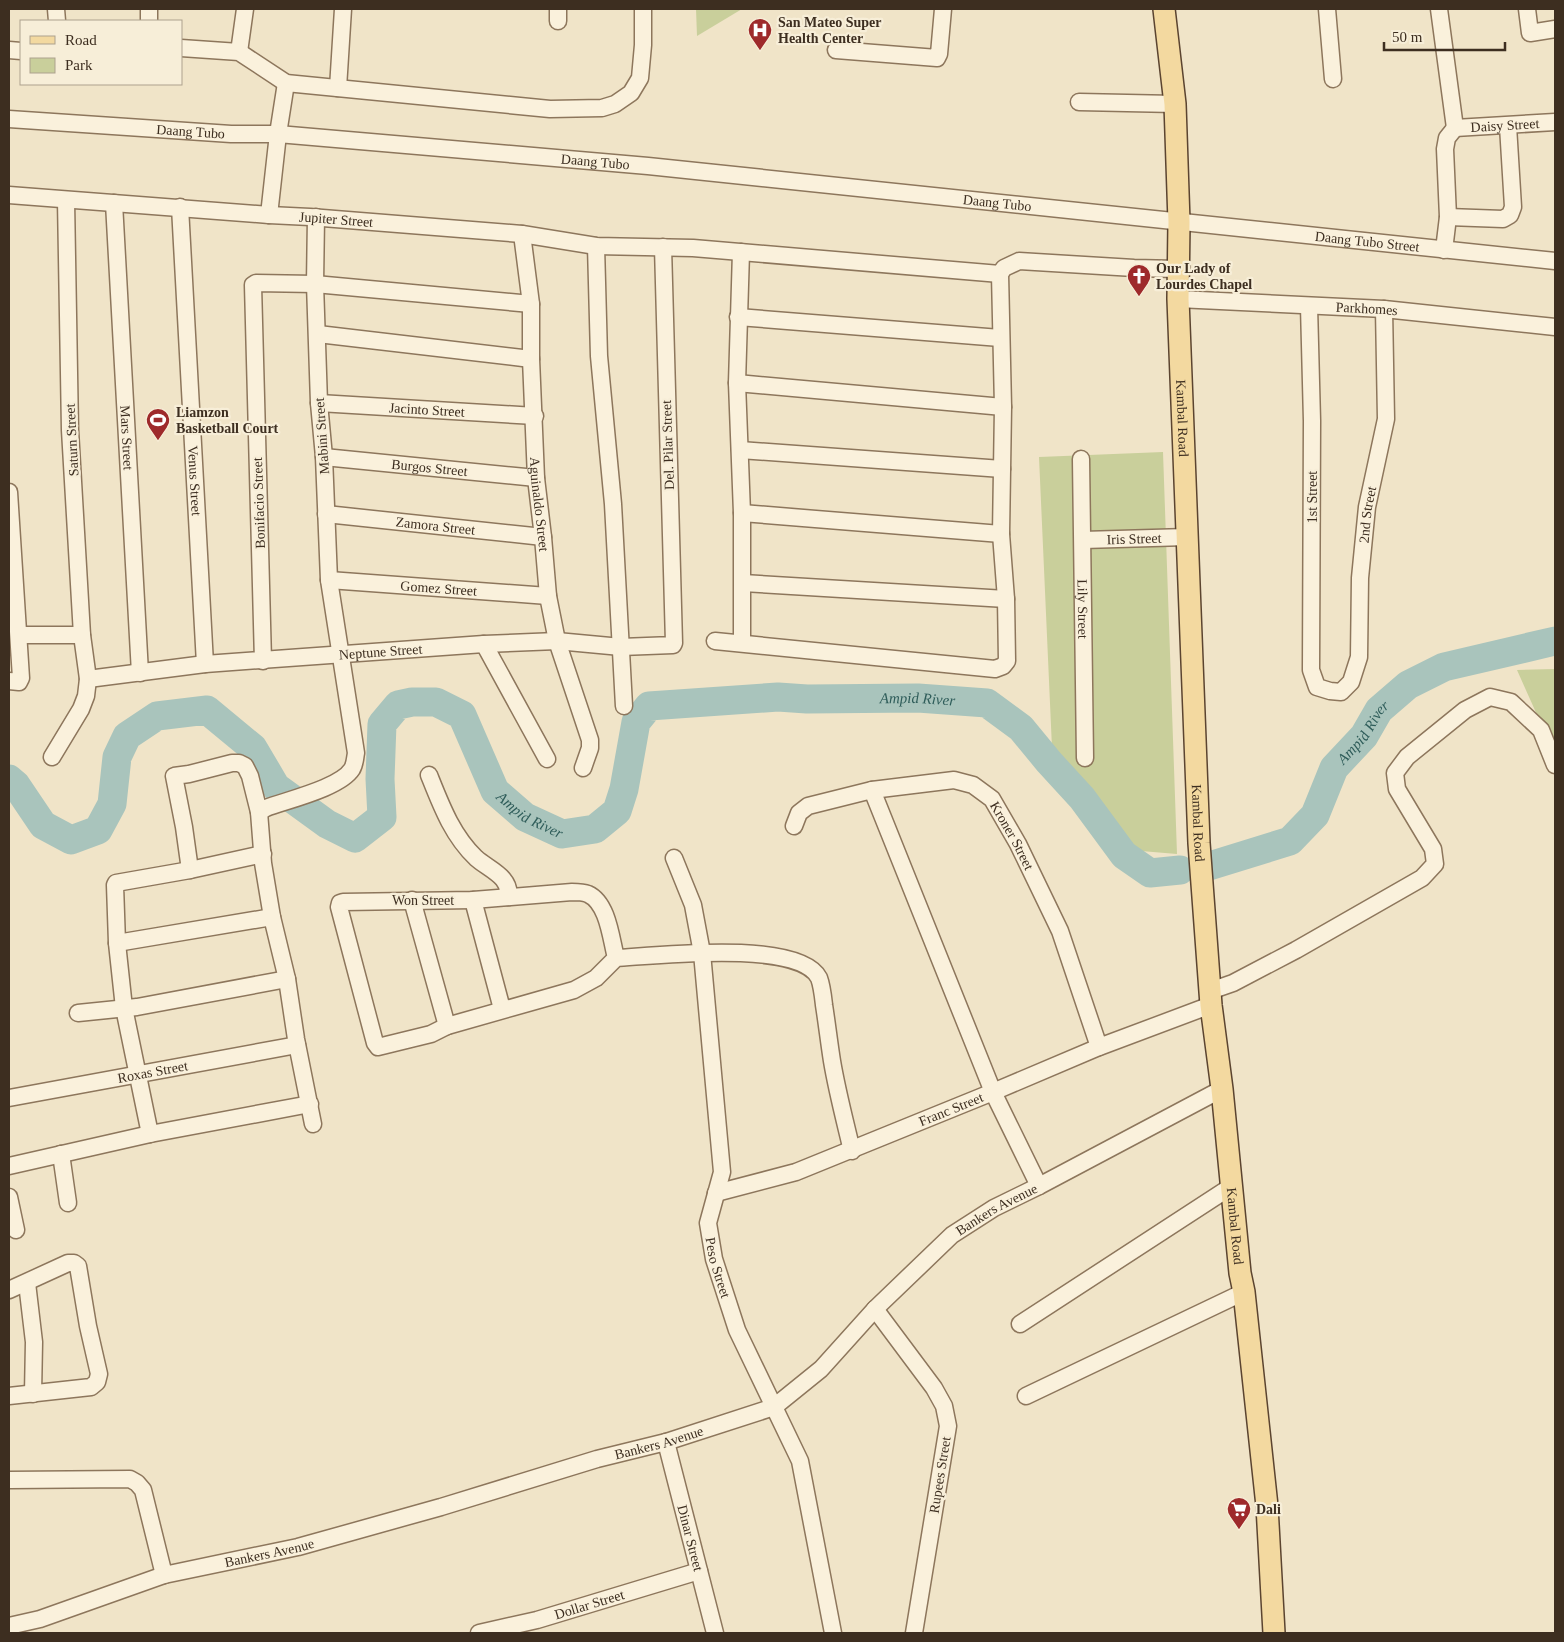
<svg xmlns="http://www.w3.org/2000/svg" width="1564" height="1642" viewBox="0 0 1564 1642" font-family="Georgia,serif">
	<rect width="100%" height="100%" fill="#f0e4c8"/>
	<path fill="#c9cf9b" d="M 696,9 L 742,9 L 697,36 Z
		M 1163,452 L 1177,854 L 1129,850 L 1052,748 L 1039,457 Z
		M 1555,669 L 1555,755 L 1517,670 Z"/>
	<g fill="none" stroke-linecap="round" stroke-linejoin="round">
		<g stroke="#a9c4bc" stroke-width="29">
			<path id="s1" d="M 9,779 L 16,785 L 43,825 L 71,840 L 98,830 L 112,804 L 117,757 L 127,736 L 157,716 L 207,710 L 253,748 L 276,787 L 327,824 L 355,838 L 382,817 L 380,779 L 382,724 L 398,705 L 412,702 L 436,702 L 462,715 L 495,791 L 525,817 L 562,834 L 595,829 L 617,811 L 624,789 L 636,722 L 649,706 L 778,697 L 807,699 L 918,698 L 987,703 L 1021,728 L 1049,762 L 1082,798 L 1124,855 L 1150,873 L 1180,870"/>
			<path id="s2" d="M 1206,867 L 1290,841 L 1315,815 L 1334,768 L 1364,736 L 1379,710 L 1408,685 L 1444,667 L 1555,641"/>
		</g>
		<g stroke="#8d765c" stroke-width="19">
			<g id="minor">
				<path d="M 56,9 L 57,21"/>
				<path d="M 1327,9 L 1333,79"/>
				<path d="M 1439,9 L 1455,128"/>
				<path d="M 1527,9 L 1530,33 L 1555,29"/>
				<path d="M 149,21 L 149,9"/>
				<path d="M 558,21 L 558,9"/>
				<path d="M 181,48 L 239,52 L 286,83 L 550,109 L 602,108 L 615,104 L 631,93 L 640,78 L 643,45 L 643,9"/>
				<path d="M 9,50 L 21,51"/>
				<path d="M 836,50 L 937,58 L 939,54 L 943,9"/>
				<path d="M 239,52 L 245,9"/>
				<path d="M 338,88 L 343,9"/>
				<path d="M 1079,102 L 1175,104"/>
				<path id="s3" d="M 9,119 L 231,134 L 278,134 L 648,166 L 1555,261"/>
				<path id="s4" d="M 1455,128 L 1555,122"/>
				<path id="s5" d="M 9,195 L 269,215 L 310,217 L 522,234 L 596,246 L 693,248 L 1000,274"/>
				<path id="s6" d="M 114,203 L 140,673"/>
				<path id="s7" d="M 180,207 L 205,664"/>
				<path d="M 269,215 L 278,134 L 286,83"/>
				<path d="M 1448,217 L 1503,219 L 1510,215 L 1513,207 L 1508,126"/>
				<path id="s8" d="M 522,234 L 531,304 L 531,359 L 536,478 L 543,537 L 548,596 L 557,641 L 590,740 L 590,748 L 583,768"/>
				<path d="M 596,246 L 599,356 L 613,504 L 624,706"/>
				<path d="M 1444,250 L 1448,217 L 1445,149 L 1447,138 L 1455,128"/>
				<path d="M 741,252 L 737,383 L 742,513 L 742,643"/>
				<path id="s9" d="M 1178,299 L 1384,309 L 1555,327"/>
				<path id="s10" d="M 1309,306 L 1312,421 L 1311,670 L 1317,687 L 1330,691 L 1341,692 L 1351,682 L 1359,657 L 1360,578 L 1367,507 L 1386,419 L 1384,309"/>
				<path d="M 738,317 L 1000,338"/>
				<path d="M 318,334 L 531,359"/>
				<path d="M 737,383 L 1003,407"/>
				<path id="s11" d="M 319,403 L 535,416"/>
				<path d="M 740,450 L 1002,469"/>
				<path id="s12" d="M 324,457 L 536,478"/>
				<path id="s13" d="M 1081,459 L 1085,758"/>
				<path d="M 9,492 L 21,678 L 19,682 L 9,681"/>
				<path d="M 742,513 L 1001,534"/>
				<path id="s14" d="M 326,514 L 543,537"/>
				<path id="s15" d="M 1083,540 L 1187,537"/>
				<path id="s16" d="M 329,580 L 548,596"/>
				<path d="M 743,583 L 1006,599"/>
				<path d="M 19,635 L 82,635"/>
				<path d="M 715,641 L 995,669 L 1003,666 L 1007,661 L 1006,599 L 1001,534 L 1003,407 L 1000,274 L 1004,268 L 1019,261 L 1134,268 L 1178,269"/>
				<path d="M 484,644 L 547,759"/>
				<path d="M 263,661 L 253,285 L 256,283 L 315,284 L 531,304"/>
				<path id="s17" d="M 88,679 L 205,664 L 484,644 L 557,641 L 621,647 L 673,645 L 674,643 L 663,247"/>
				<path d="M 52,757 L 81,709 L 86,696 L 88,679 L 82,635 L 70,430 L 66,200"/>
				<path d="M 429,775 C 441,805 452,835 476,858 C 488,869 512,877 508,897"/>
				<path d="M 872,790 L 993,1092 L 1039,1186"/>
				<path d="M 259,812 L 266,808 C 287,800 340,788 352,769 C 355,764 355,758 356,753 L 329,580 L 324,457 L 319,403 L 315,284 L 316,217"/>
				<path id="s18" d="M 794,826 L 799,813 L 808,806 L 872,790 L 954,780 L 973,785 L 992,799 L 1018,844 L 1060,931 L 1099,1047"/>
				<path id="s19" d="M 674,858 L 693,905 L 702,953 L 722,1172 L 708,1223 L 714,1259 L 737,1330 L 800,1461 L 833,1633"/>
				<path d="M 190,870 L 184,827 L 174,776 L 189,774 L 232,763 L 239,763 L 245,766 L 250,776 L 259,812 L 263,863 L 272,917 L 287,979 L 296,1039 L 313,1124"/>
				<path d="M 412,900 L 447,1026"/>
				<path d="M 473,900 L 502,1009"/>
				<path d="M 117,943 L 272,917"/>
				<path d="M 616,958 C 611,939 608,903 588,894 C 583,892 577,892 572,892 L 473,900 L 343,902 L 340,903 L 339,907 L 375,1043 L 378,1047 L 431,1034 L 447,1026 L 574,990 L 596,978 L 616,958 C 654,956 799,939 819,978 C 822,986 823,996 824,1005 C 827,1024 829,1042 832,1061 C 837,1091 845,1121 852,1151"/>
				<path d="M 1210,991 L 1233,983 L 1296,950 L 1422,878 L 1435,864 L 1433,849 L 1397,789 L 1395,773 L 1407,757 L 1465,710 L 1490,697 L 1511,702 L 1541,730 L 1555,765"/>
				<path d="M 78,1013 L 137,1007 L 287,979"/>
				<path id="s20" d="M 9,1098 L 297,1045"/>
				<path d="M 150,1134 L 124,1008 L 117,943 L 115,885 L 116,883 L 190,870 L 263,854"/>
				<path d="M 61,1154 L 68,1203"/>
				<path d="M 9,1166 L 150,1134 L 310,1104"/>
				<path id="s21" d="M 716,1193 L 796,1172 L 993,1092 L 1099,1047 L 1211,1005"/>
				<path d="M 9,1197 L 16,1230"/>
				<path d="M 27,1283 L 34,1342 L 33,1394"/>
				<path d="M 9,1290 L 68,1263 L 74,1263 L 78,1266 L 88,1326 L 99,1374 L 97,1382 L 91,1387 L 9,1396"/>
				<path d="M 875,1309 L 934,1388 L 944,1406 L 948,1426 L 914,1633"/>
				<path d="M 1020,1324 L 1232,1186"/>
				<path d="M 1026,1396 L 1244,1292"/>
				<path id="s22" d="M 666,1442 L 715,1633"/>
				<path d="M 9,1480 L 130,1479 L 137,1483 L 143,1490 L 164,1575"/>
				<path id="s23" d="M 9,1626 L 40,1619 L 164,1575 L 298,1547 L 441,1507 L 597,1459 L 666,1442 L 774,1407 L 821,1369 L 875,1309 L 952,1235 L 994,1208 L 1039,1186 L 1222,1089"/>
				<path id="s24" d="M 479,1633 L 537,1620 L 699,1571"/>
			</g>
		</g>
		<g stroke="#5b4430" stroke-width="24">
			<g id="major">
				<path id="s25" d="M 1164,9 L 1175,104 L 1179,222 L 1178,299 L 1199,843 L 1211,1005 L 1222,1089 L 1240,1273 L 1244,1292 L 1267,1506 L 1274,1633"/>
			</g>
		</g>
		<use href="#minor" stroke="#faf1dc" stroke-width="16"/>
		<use href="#major" stroke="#f3d9a0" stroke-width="21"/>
	</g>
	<defs>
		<g id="hospital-pin" transform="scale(1.25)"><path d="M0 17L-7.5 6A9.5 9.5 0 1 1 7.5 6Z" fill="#9e2a2b" stroke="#f7eed8"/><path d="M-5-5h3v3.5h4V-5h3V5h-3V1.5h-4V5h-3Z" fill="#fff"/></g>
		<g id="church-pin" transform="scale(1.25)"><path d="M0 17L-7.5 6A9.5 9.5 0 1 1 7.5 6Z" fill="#9e2a2b" stroke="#f7eed8"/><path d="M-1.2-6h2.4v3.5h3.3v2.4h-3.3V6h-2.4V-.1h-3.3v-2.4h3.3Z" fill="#fff"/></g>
		<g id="stadium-pin" transform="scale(1.25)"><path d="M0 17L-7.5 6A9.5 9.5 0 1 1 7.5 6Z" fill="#9e2a2b" stroke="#f7eed8"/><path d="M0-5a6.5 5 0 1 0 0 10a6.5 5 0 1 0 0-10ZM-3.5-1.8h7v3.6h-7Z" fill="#fff"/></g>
		<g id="supermarket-pin" transform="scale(1.25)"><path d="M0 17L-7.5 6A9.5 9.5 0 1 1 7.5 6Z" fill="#9e2a2b" stroke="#f7eed8"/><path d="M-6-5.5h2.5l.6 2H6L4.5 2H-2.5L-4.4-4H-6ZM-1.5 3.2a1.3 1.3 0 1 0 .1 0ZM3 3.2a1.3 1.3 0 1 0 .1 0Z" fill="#fff"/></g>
	</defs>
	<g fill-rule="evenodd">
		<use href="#hospital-pin" x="760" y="30"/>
		<use href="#church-pin" x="1139" y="276"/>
		<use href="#stadium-pin" x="158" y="420"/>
		<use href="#supermarket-pin" x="1239" y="1509"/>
	</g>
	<g text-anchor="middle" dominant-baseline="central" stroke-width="4.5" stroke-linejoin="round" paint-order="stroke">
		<g font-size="14" font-weight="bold" fill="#3d2e20" stroke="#f7eed8" text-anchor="start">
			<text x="778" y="22">San Mateo Super<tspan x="778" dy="16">Health Center</tspan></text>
			<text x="1156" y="268">Our Lady of<tspan x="1156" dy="16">Lourdes Chapel</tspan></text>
			<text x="176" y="412">Liamzon<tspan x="176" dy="16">Basketball Court</tspan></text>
			<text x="1256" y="1509">Dali</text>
		</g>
		<g font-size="14" fill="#3d2e20" stroke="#f7eed8">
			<text stroke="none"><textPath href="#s4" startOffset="50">Daisy Street</textPath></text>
			<text stroke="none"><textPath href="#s3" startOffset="182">Daang Tubo</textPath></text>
			<text stroke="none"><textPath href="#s3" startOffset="588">Daang Tubo</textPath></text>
			<text stroke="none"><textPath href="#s3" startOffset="992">Daang Tubo</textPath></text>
			<text stroke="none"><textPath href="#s5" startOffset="328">Jupiter Street</textPath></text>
			<text stroke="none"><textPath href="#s3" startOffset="1364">Daang Tubo Street</textPath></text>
			<text stroke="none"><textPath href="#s9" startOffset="189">Parkhomes</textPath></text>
			<text stroke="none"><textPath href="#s11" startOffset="108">Jacinto Street</textPath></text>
			<text stroke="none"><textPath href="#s25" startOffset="410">Kambal Road</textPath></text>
			<text transform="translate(322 436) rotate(-94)">Mabini Street</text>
			<text stroke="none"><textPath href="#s6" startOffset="235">Mars Street</textPath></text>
			<text transform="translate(72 440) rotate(-93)">Saturn Street</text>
			<text transform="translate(668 445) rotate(-92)">Del. Pilar Street</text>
			<text stroke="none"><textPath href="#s12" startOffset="106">Burgos Street</textPath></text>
			<text stroke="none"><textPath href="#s7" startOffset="274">Venus Street</textPath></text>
			<text transform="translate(1312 497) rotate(-90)">1st Street</text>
			<text transform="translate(259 503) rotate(-92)">Bonifacio Street</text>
			<text stroke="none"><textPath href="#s8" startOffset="271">Aguinaldo Street</textPath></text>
			<text stroke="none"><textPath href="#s10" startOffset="590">2nd Street</textPath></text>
			<text stroke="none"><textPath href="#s14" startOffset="110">Zamora Street</textPath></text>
			<text stroke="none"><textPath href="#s15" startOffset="51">Iris Street</textPath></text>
			<text stroke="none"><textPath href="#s16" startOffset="110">Gomez Street</textPath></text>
			<text stroke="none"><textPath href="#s13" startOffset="150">Lily Street</textPath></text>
			<text stroke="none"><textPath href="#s17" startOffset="294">Neptune Street</textPath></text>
			<text stroke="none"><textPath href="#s25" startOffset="815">Kambal Road</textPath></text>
			<text stroke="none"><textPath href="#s18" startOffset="259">Kroner Street</textPath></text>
			<text x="423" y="900">Won Street</text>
			<text stroke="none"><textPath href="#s20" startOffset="146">Roxas Street</textPath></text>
			<text stroke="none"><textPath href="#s21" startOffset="250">Franc Street</textPath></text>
			<text stroke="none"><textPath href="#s23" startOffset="1096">Bankers Avenue</textPath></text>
			<text stroke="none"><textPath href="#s25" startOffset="1220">Kambal Road</textPath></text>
			<text stroke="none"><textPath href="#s19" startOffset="418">Peso Street</textPath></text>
			<text stroke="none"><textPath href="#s23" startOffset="676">Bankers Avenue</textPath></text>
			<text transform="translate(940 1475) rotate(-81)">Rupees Street</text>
			<text stroke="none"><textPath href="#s22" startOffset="99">Dinar Street</textPath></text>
			<text stroke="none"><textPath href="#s23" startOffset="271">Bankers Avenue</textPath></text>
			<text stroke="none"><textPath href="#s24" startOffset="114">Dollar Street</textPath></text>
		</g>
		<g font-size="15" font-style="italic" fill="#2f5d5a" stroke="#f7eed8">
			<text stroke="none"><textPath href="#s1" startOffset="1329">Ampid River</textPath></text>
			<text stroke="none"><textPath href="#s2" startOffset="221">Ampid River</textPath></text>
			<text stroke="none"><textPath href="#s1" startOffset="849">Ampid River</textPath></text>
		</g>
	</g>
	<rect width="1564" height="1642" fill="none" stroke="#3d2e20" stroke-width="20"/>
	<rect x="20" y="20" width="162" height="65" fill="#f7eed8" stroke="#ada18e"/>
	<rect x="30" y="36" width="25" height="8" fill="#f3d9a0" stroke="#ada18e"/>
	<text x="65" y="45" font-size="15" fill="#3d2e20">Road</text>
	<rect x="30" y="58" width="25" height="15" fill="#c9cf9b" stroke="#ada18e"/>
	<text x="65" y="70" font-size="15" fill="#3d2e20">Park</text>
	<path d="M1384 42v8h121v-8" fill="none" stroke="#3d2e20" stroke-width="2.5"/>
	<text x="1392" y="42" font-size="15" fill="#3d2e20" stroke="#f7eed8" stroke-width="4" paint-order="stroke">50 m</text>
</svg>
